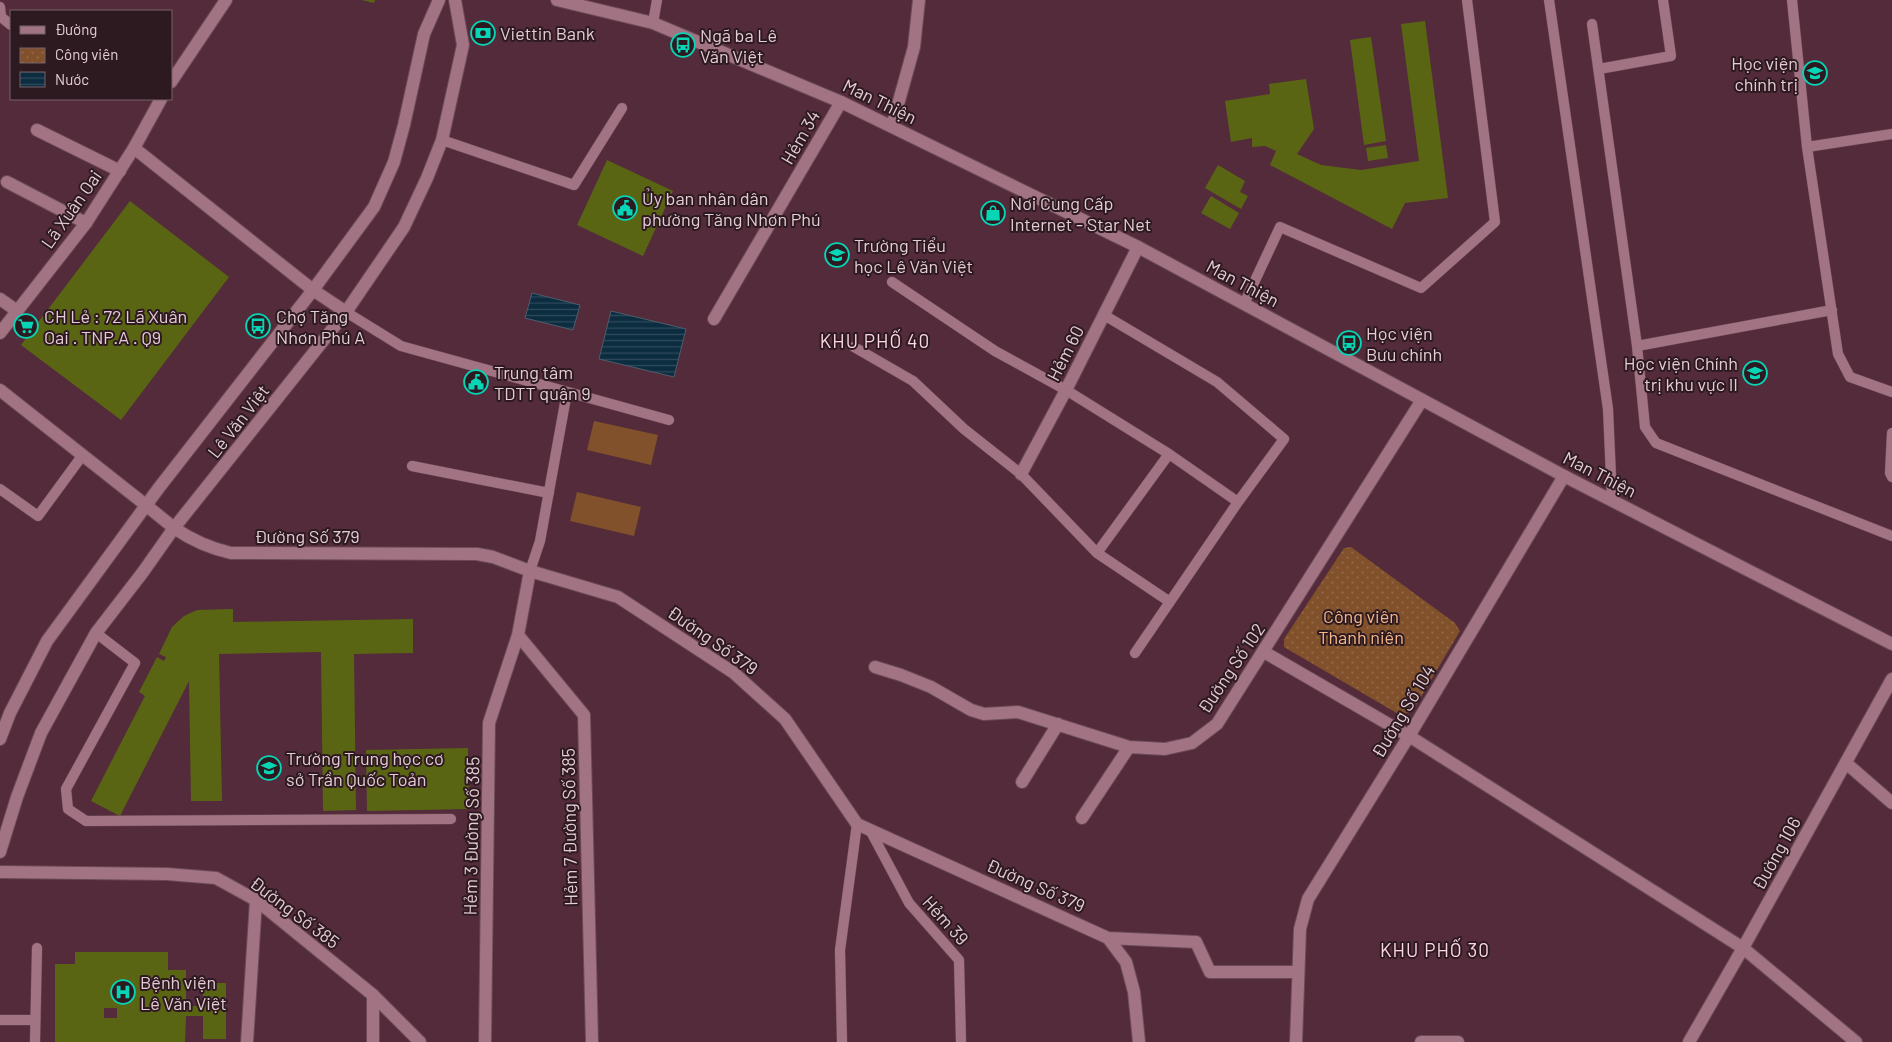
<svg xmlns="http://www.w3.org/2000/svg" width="1892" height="1042" viewBox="0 0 1892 1042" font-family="Barlow,sans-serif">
	<defs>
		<pattern id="park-dots" width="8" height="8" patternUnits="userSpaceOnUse" patternTransform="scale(1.25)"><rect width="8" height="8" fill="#81512b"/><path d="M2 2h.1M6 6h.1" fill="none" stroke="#936949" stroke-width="1.8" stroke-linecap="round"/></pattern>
		<pattern id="water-rules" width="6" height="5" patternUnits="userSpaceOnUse" patternTransform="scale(1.25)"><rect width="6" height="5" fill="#0c2d40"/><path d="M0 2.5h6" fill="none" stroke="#2f4a5b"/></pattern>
	</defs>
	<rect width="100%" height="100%" fill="#532b3a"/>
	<path fill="url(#park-dots)" d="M 1351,547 L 1455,623 L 1460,631 L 1412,712 L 1400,715 L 1284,647 L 1284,639 L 1344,548 Z"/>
	<path fill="#81512b" d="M 594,421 L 658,435 L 651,465 L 587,450 Z
		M 577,492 L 641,507 L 634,536 L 570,521 Z"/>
	<path fill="url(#water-rules)" stroke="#4d5c6c" d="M 532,293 L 580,305 L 573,330 L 525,318 Z
		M 611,311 L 686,329 L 674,377 L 599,359 Z"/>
	<path fill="#5a6514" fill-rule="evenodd" d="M 362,0 L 375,0 L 374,3 Z
		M 1425,21 L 1448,198 L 1405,203 L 1392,229 L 1270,165 L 1276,151 L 1265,146 L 1252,147 L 1252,138 L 1231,142 L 1225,101 L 1270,94 L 1269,84 L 1306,79 L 1314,129 L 1297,154 L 1321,165 L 1361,170 L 1419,161 L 1401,24 Z
		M 1371,37 L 1386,141 L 1364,145 L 1350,40 Z
		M 1386,145 L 1388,158 L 1368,161 L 1366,148 Z
		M 607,160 L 673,191 L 643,256 L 577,225 Z
		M 1218,165 L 1245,181 L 1240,192 L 1248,196 L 1241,209 L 1205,188 Z
		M 1211,196 L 1239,213 L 1230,229 L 1201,213 Z
		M 130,201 L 229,277 L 121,420 L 21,345 Z
		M 233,609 L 233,622 L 413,619 L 413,653 L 354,654 L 356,810 L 323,811 L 321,652 L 219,654 L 222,801 L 191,801 L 189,681 L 120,816 L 91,801 L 145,696 L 139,692 L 157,657 L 164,661 L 166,657 L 159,654 L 172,627 L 184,616 L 197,610 Z
		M 468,748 L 469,809 L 367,811 L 366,750 Z
		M 75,952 L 168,952 L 168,970 L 186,970 L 186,1006 L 203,1006 L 203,983 L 226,983 L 226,1039 L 203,1039 L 203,1016 L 186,1016 L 185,1042 L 55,1042 L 55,964 L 75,964 ZM 104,1008 L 117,1008 L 117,1018 L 104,1018 Z"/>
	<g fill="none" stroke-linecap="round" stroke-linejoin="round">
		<g stroke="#6b4a56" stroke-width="11">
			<path id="service" d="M 1549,0 L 1608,409 L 1612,499
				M 1792,0 L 1807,147 L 1838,354 L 1850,377 L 1892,392
				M 0,7 L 1,17 L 11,25
				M 653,23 L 657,0
				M 1592,24 L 1637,346
				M 1599,69 L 1671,56 L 1663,0
				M 442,140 L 574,185 L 622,108
				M 1807,147 L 1892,134
				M 892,282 L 995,351 L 1066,390 L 1169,454 L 1238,502
				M 1244,304 L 1280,227 L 1421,288 L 1495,222 L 1467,0
				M 1832,310 L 1637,346 L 1645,427 L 1656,443 L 1892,536
				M 346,312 L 401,346 L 669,420
				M 1104,315 L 1217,382 L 1284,439 L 1238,502 L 1135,653
				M 854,347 L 913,381 L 964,429 L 1021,474 L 1097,553 L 1170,602
				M 1892,433 L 1890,473 L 1892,477
				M 412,466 L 549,493
				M 0,489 L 38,516 L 82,456
				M 1097,553 L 1169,454
				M 530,571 L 540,541 L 567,392
				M 96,633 L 135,663 L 66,789 L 68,809 L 86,821 L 451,819
				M 870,830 L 909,903 L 959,960 L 961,1042
				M 0,1020 L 35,1020
				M 35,1042 L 37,948
				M 842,1042 L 840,950 L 857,824"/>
		</g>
		<g stroke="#6b4a56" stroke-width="14">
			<path id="pedestrian" d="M 0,299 L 17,311"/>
		</g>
		<g stroke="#6b4a56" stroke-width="14">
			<path id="minor" d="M 892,126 L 914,47 L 919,0
				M 37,130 L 120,171
				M 134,148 L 313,290
				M 7,182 L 86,223
				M 714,319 L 841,102
				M 0,390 L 147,506
				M 1021,474 L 1066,390 L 1138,247
				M 174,528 C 193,541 209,548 231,553 L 477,554 L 493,557 L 530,571 L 618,597 L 734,673 L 785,719 L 857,824 L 1108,938 L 1126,962 L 1134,992 L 1139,1042
				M 518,635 L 584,715 L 592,1042
				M 1264,652 L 1409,736 L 1743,948 L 1856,1042
				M 875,667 L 901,675 L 931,687 L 971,710 L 984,714 L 1018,712 L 1129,747 L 1165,749 L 1192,743 L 1217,724 L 1422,400
				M 1846,763 L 1892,803
				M 1022,782 L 1058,724
				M 1082,818 L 1129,747
				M 1108,938 L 1196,942 L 1210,972 L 1298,972
				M 247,1042 L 256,900
				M 373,1042 L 373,995
				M 485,1042 L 489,723 L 518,635 L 530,571
				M 1296,1042 L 1300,929 L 1308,899 L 1409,736 L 1564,476
				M 1421,1042 L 1458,1042
				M 1689,1042 L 1743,948 L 1892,679"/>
		</g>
		<g stroke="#6b4a56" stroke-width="14">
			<path id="tertiary" d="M 557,0 L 653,23 L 841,102 L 1138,247 L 1564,476 L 1892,644
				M 0,872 L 167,874 L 216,878 L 256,900 L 373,995 L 420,1042"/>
		</g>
		<g stroke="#6b4a56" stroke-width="14">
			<path id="secondary" d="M 171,82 L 226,0
				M 313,290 L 346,312
				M 0,333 L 86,223 L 134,148 L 161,99
				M 147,506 L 174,528
				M 0,739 L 10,713 L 47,641 L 158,489 L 313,290 L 374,207 L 394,162 L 404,125 L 424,34 L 439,0
				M 0,852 L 17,797 L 41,733 L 96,633 L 143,572 L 174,528 L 346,312 L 404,227 L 427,178 L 442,140 L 463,45 L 455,0"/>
		</g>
		<use href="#service" stroke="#a27383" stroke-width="10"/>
		<use href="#pedestrian" stroke="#a27383" stroke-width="12"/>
		<use href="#minor" stroke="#a27383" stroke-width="12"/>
		<use href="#tertiary" stroke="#a27383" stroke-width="12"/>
		<use href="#secondary" stroke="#a27383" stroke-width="12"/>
	</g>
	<defs>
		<g id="bank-ring" transform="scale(1.25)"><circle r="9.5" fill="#2d1a21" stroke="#06d5b6" stroke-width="1.5"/><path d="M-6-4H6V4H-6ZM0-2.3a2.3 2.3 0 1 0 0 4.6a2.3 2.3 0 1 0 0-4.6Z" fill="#06d5b6"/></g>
		<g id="bus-ring" transform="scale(1.25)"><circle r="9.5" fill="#2d1a21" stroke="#06d5b6" stroke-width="1.5"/><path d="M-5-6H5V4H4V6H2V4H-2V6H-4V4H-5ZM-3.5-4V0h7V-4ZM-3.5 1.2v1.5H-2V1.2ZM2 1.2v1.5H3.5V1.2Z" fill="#06d5b6"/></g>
		<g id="school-ring" transform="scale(1.25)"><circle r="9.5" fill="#2d1a21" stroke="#06d5b6" stroke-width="1.5"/><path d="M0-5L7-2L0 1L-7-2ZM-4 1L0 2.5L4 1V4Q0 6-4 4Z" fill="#06d5b6"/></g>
		<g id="civic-ring" transform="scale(1.25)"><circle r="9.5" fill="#2d1a21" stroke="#06d5b6" stroke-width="1.5"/><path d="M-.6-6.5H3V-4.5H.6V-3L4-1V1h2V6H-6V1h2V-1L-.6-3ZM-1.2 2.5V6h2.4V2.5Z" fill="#06d5b6"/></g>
		<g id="shop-ring" transform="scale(1.25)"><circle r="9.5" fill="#2d1a21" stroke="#06d5b6" stroke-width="1.5"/><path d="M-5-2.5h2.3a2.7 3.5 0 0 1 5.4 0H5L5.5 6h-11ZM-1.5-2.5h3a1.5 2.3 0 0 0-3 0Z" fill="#06d5b6"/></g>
		<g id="supermarket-ring" transform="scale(1.25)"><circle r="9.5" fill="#2d1a21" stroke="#06d5b6" stroke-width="1.5"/><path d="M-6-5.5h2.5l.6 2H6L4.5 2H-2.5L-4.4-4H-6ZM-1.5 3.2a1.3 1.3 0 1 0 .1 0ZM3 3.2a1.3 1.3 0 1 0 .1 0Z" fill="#06d5b6"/></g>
		<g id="university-ring" transform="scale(1.25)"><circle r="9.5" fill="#2d1a21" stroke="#06d5b6" stroke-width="1.5"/><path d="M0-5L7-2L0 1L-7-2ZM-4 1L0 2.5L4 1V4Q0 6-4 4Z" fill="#06d5b6"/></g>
		<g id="hospital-ring" transform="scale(1.25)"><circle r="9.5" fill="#2d1a21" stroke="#06d5b6" stroke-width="1.5"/><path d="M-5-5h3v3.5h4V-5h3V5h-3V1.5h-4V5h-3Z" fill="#06d5b6"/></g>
	</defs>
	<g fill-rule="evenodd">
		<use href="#bank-ring" x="483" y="33"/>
		<use href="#bus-ring" x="683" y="45"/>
		<use href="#school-ring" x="1815" y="73"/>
		<use href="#civic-ring" x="625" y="208"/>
		<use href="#shop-ring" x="993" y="213"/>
		<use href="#school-ring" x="837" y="255"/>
		<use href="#supermarket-ring" x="26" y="326"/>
		<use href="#bus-ring" x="258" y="326"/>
		<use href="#bus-ring" x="1349" y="343"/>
		<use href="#university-ring" x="1755" y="373"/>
		<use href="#civic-ring" x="476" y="382"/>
		<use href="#school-ring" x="269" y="768"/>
		<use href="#hospital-ring" x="123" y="992"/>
	</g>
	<g text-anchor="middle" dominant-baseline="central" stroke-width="4" stroke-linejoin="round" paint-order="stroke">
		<g font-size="18" fill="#e5cbd3" stroke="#2d1a21" text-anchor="start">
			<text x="500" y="33">Viettin Bank</text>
			<text x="700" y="35">Ngã ba Lê<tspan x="700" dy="21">Văn Việt</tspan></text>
			<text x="1798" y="63" text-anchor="end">Học viện<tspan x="1798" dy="21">chính trị</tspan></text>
			<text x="642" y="198">Ủy ban nhân dân<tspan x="642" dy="21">phường Tăng Nhơn Phú</tspan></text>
			<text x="1010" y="203">Nơi Cung Cấp<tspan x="1010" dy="21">Internet - Star Net</tspan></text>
			<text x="854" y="245">Trường Tiểu<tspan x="854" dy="21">học Lê Văn Việt</tspan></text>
			<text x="44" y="316">CH Lẻ : 72 Lã Xuân<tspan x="44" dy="21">Oai . TNP.A . Q9</tspan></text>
			<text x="276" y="316">Chợ Tăng<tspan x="276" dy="21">Nhơn Phú A</tspan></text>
			<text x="1366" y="333">Học viện<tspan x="1366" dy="21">Bưu chính</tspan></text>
			<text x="1738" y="363" text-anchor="end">Học viện Chính<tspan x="1738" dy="21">trị khu vực II</tspan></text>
			<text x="494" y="372">Trung tâm<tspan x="494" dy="21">TDTT quận 9</tspan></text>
			<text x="286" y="758">Trường Trung học cơ<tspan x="286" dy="21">sở Trần Quốc Toản</tspan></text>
			<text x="140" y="982">Bệnh viện<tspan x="140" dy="21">Lê Văn Việt</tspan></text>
		</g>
		<g font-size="18" fill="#e5cbd3" stroke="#2d1a21">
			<text transform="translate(880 101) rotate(26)">Man Thiện</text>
			<text transform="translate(800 137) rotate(-60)">Hẻm 34</text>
			<text transform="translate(71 209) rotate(-55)">Lã Xuân Oai</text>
			<text transform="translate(1243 283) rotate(28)">Man Thiện</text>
			<text transform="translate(1065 353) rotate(-63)">Hẻm 60</text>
			<text transform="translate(238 421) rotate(-52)">Lê Văn Việt</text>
			<text transform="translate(1600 474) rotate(27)">Man Thiện</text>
			<text x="307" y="536">Đường Số 379</text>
			<text transform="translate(713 640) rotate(35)">Đường Số 379</text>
			<text transform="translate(1231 668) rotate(-56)">Đường Số 102</text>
			<text transform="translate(1403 711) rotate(-59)">Đường Số 104</text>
			<text transform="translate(569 827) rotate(-91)">Hẻm 7 Đường Số 385</text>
			<text transform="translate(471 836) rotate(-89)">Hẻm 3 Đường Số 385</text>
			<text transform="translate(1776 853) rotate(-61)">Đường 106</text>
			<text transform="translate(1036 885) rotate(24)">Đường Số 379</text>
			<text transform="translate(295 912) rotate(37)">Đường Số 385</text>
			<text transform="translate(946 920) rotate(48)">Hẻm 39</text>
		</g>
		<g font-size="18" fill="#f5b689" stroke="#2d1a21">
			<text x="1361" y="616">Công viên<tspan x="1361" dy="21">Thanh niên</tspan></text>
		</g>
		<g font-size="19" letter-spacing="1" fill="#fed5e2" stroke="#2d1a21">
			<text x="875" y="340">KHU PHỐ 40</text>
			<text x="1435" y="949">KHU PHỐ 30</text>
		</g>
	</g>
	<rect x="10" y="10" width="162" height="90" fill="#2d1a21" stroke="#776168"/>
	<rect x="20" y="26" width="25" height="8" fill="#a27383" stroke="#776168"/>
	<text x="55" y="35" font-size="15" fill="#e5cbd3">Đường</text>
	<rect x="20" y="48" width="25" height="15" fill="url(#park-dots)" stroke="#776168"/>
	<text x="55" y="60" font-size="15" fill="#e5cbd3">Công viên</text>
	<rect x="20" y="72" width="25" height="15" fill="url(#water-rules)" stroke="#776168"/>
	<text x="55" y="85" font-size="15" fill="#e5cbd3">Nước</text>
</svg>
